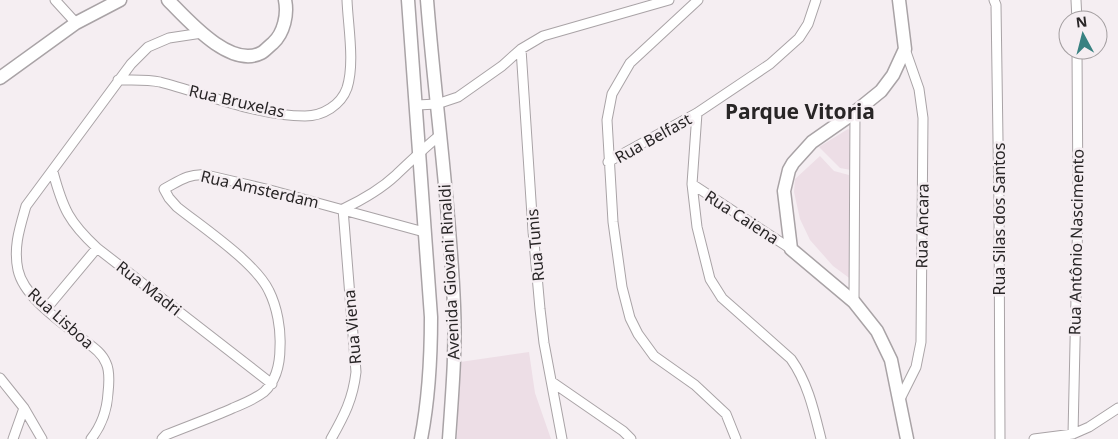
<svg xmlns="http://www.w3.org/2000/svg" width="1118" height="439" viewBox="0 0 1118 439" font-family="'Noto Sans',sans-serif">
	<rect width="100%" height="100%" fill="#f5eef2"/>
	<path fill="#eddee6" d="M 848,129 L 852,131 L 851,170 L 840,168 L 819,147 Z
		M 820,156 L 834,171 L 849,175 L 852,280 L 833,266 L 810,240 L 800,219 L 794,192 L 795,179 Z
		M 529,352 L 535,393 L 551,439 L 457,439 L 460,362 Z"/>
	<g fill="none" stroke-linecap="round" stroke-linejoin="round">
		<g stroke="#a9a3a6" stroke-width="11">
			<path id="street" d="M 55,0 L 76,23
				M 698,0 L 630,63 L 612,94 L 607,120 L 613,222 L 622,287 L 630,318 L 638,334 L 654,356 L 695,385 L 726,414 L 736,439
				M 994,0 L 996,5 L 999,207 L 1000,439
				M 1076,0 L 1077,20
				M 521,49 L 533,231 L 540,309 L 544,343 L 562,439
				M 118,80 C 132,80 147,79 160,82 C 206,94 258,116 305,116 C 323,116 341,105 347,88 C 355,63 348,26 347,0
				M 417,105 L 437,104 L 458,97 L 502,66 L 521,49 L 543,36 L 669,0
				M 697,113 L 692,184 L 697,227 L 710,279 L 722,298 L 791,359 C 808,383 814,411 821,439
				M 608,162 L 697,113 L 770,64 L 799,38 L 808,24 L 816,0
				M 53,172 C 63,209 69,222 97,248 L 272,384
				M 692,184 L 791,249
				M 343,209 C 362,200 380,190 396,175 C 411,161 424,148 440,135
				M 854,302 L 855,112
				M 46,309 L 97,248
				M 0,378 L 24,408 L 42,439
				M 552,382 L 623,431 L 631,439
				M 899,401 L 916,367 L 921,342 L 923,118 L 919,89 L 905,49
				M 1073,434 L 1078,208 L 1077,50
				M 13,439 L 24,408
				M 91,439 C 102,425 107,410 108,393 C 109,384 110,371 106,363 C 102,353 93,347 85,341 C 63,323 24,298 18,270 C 13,247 20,227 26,206 L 131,64 L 148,47 L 169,38 L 202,33
				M 162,439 L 166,435 C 188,426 211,418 233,408 C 243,404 255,399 264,392 C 277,380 280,364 280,347 C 281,329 277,307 269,291 C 256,263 202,227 177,207 L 169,198 L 164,189 C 179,181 189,173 206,175 L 270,190 L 424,232
				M 331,439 C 344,416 353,399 356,372 L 343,209
				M 1034,439 L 1073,434 L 1089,427 L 1118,408"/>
		</g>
		<g stroke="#a9a3a6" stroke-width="15">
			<path id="secondary" d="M 168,0 C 187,19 230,69 261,53 C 265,51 269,46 273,43 C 284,33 288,14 285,0
				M 408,0 L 431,317 C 431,359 429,398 421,439
				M 427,0 C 435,102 450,204 454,306 C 456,351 452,395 449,439
				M 899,0 L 905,49 L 893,75 L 881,91 L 855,112 L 812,142 L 793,163 L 789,170 L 784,191 L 791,249 L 854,302 L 877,331 L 891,360 L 907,439
				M 0,78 L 76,23 L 120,0"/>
		</g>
		<use href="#street" stroke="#fff" stroke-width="9"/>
		<use href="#secondary" stroke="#fff" stroke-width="12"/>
	</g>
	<g text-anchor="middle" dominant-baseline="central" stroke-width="5" stroke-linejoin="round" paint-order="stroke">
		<g font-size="16" fill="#282526" stroke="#f5eef2">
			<text transform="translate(237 101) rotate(13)">Rua Bruxelas</text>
			<text transform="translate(653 138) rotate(-29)">Rua Belfast</text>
			<text transform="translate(260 189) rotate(13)">Rua Amsterdam</text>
			<text transform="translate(742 217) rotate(33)">Rua Caiena</text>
			<text transform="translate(999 219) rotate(-90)">Rua Silas dos Santos</text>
			<text transform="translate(922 226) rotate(-89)">Rua Ancara</text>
			<text transform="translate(1076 242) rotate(-89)">Rua Antônio Nascimento</text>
			<text transform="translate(535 245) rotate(-95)">Rua Tunis</text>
			<text transform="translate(449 272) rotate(-93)">Avenida Giovani Rinaldi</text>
			<text transform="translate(149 288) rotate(38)">Rua Madri</text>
			<text transform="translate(61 318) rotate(42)">Rua Lisboa</text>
			<text transform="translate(352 327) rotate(-95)">Rua Viena</text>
		</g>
		<g font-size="21" font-weight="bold" fill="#282526" stroke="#f5eef2">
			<text x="800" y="111">Parque Vitoria</text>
		</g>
	</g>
	<g transform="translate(1083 35) rotate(353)"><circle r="24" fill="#f5eef2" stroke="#a39ea0"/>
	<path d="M0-4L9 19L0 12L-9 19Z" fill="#388181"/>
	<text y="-8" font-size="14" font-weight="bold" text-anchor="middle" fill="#282526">N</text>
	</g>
</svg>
